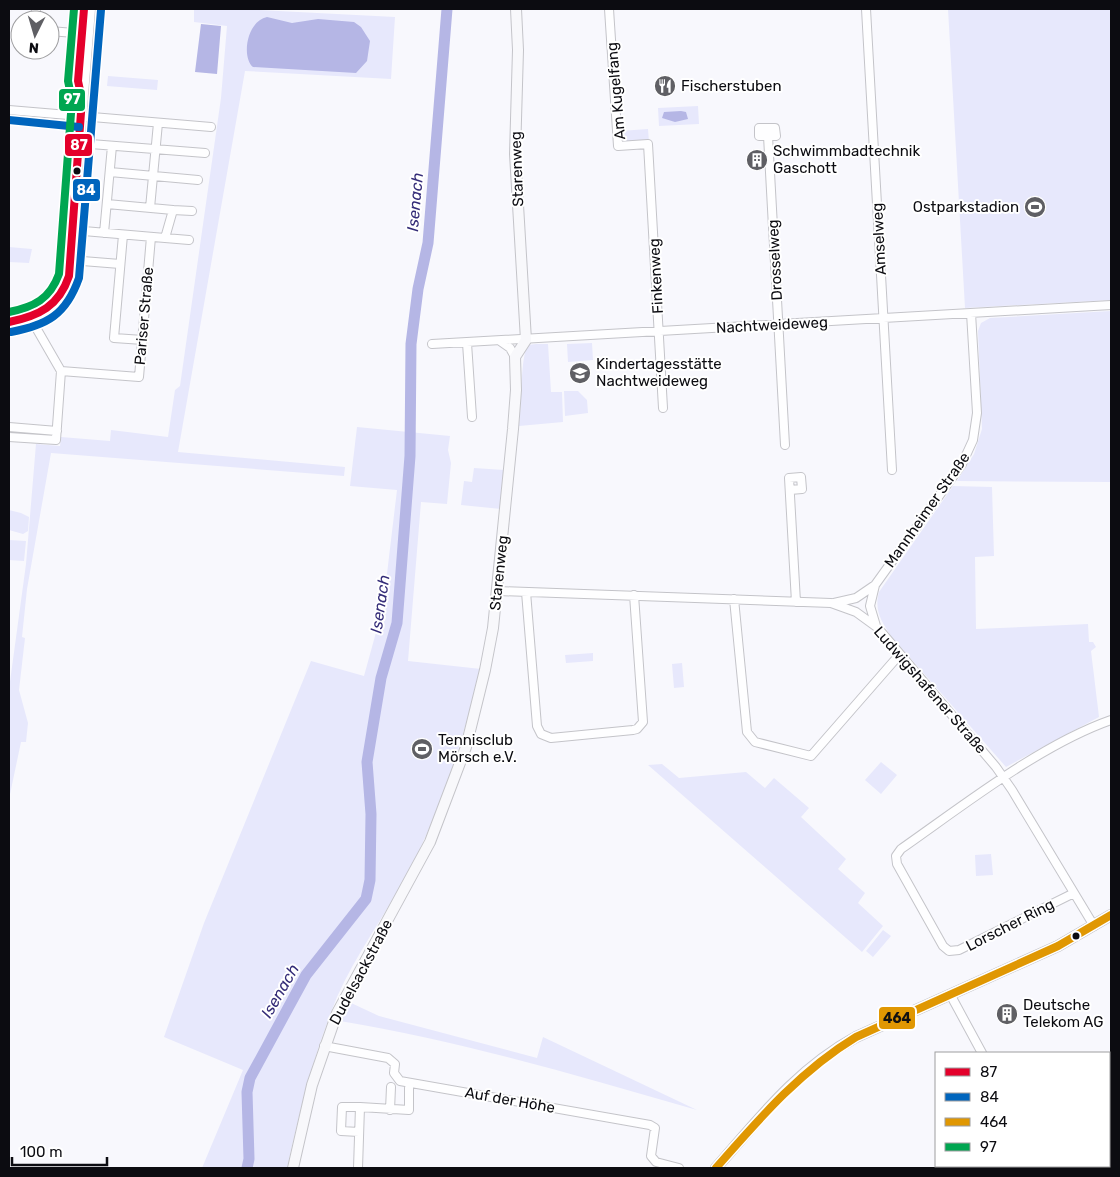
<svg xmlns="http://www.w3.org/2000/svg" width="1120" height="1177" viewBox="0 0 1120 1177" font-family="Rubik,sans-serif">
	<rect width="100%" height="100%" fill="#f8f8fd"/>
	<path fill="#e7e8fc" d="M 194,9 L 240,9 L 395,17 L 391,79 L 245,71 L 178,452 L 345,467 L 344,476 L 51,453 L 27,589 L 22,637 L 25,638 L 19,690 L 28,723 L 26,742 L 21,742 L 9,799 L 9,689 L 26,564 L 36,444 L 60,446 L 61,437 L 110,441 L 111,430 L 168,437 L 175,390 L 180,386 L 221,98 L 227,26 L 194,22 Z
		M 948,9 L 1111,9 L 1111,300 L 965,308 Z
		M 108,76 L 158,80 L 157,90 L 107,86 Z
		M 698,106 L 699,124 L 659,126 L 658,108 Z
		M 648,129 L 649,142 L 621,144 L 620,131 Z
		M 9,247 L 32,249 L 29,263 L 9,262 Z
		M 1111,311 L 1111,482 L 957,481 L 974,454 L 982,429 L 978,331 L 981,323 L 990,318 Z
		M 592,343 L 593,360 L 568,362 L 567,344 Z
		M 536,344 L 548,344 L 551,392 L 562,392 L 563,422 L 519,426 C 522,407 520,357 528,345 Z
		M 564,391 L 578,391 L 587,400 L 588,413 L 565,416 Z
		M 357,427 L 450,436 L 448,450 L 451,463 L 447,504 L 421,502 L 408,661 L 481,669 C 462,742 441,812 405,878 C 383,918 355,956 337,997 C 314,1053 300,1109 287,1168 L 202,1168 L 243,1070 L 164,1037 L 204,923 L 311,661 L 364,676 L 383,607 L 397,490 L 350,486 Z
		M 474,468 L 504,470 L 501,509 L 461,505 L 464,481 L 472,482 Z
		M 953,486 L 992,487 L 994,556 L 975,557 L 976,629 L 1088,624 L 1089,642 L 1093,642 L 1096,647 L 1091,651 L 1099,717 L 1006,767 L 891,636 C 881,621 874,610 879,592 Z
		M 9,510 L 21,513 L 29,517 L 28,531 L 23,534 L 9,530 Z
		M 9,540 L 26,541 L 24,561 L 9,560 Z
		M 593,653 L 593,661 L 566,663 L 565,655 Z
		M 682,663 L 684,687 L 674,688 L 672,664 Z
		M 881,762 L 897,775 L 881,794 L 865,780 Z
		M 662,764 L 679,778 L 746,772 L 765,788 L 774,778 L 809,808 L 801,817 L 846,859 L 838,869 L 865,893 L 858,903 L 883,926 L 862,952 L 648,765 Z
		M 991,854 L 993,875 L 976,876 L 975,855 Z
		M 883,930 L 891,936 L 873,957 L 866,951 Z
		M 349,1002 L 379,1016 L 537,1058 L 543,1037 L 697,1110 C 579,1076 461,1041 340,1021 Z"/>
	<path fill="#b5b6e5" d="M 267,17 L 292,23 L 318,19 L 354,22 L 361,27 L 370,41 L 367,61 L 356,73 L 253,67 C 241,57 247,21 267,17 Z
		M 201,24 L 221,26 L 217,74 L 195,72 Z
		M 681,111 L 686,112 L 688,119 L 675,122 L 662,118 L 664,112 Z"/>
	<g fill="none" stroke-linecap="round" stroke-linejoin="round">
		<path stroke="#b5b6e5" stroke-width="11" d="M 247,1168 L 249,1159 L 247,1092 L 250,1078 L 306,975 L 366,899 L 370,880 L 371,814 L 367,762 L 381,678 L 397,623 L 410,456 L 411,344 L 418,289 L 428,243 L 447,9"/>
		<g stroke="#c4c4c9" stroke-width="10">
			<path id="street" d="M 609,9 L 618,146 L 648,144 L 663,408
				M 866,9 L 892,470
				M 36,20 L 36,11
				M 50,31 L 86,34
				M 81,95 L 78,81 L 84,9
				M 9,110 L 211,127
				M 768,136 L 759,136 L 759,128 L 775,128 L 776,136 L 768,136 L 785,445
				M 78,143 L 205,153
				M 110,172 L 198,180
				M 107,204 L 173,210
				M 150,208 L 158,123
				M 72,230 L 165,238
				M 104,233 L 112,146
				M 123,235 L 114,338 L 143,340
				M 189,240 L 165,238 L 173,210 L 192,211
				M 70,260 L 120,264
				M 31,319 L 61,371 L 139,377 L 151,237
				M 9,322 C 40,317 60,309 69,276 L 91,9
				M 500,341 L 510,348 L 515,357
				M 467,343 L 472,417
				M 432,344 L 1111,305
				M 9,427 L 57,431
				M 9,437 L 56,440 L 61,371
				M 790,490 L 802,489 L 801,477 L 789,478 L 796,602
				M 498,591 L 831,603 L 856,612 L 878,628 L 996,767 L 1012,790 L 1094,926
				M 526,592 L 537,726 L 541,734 L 551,738 L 633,730 L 637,729 L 643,722 L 634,595
				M 734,599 L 747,732 L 755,742 L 811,756 L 900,654
				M 834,603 L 856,598 L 875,585
				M 876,626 L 870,606 L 875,585 L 962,464 L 973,440 L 977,413 L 971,313
				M 1074,893 L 959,950 L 949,951 L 943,946 L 897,864 L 896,856 L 901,849 C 964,805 1040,745 1111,720
				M 950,994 L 982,1053
				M 324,1046 L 388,1058 L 395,1064 L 394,1073 L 400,1081 L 650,1125 L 655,1128 L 651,1156 L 656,1162 L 679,1168
				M 390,1110 L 391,1087
				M 359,1132 L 341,1131 L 342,1107 L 360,1107
				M 987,1166 L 996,1168
				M 358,1168 L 360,1107 L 409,1110 L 409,1088
				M 1020,1168 L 1025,1166"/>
		</g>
		<g stroke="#c4c4c9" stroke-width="12">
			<path id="secondary" d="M 293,1168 L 312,1085 L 337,1013 L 430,842 L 466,747 L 485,670 L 493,628 L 513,429 L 516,390 L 515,357 L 526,340 L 515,154 L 518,50 L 516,9
				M 716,1168 C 760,1118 796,1070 856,1037 L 1058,946 L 1111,915"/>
		</g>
		<use href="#street" stroke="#fefeff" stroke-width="8"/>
		<use href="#secondary" stroke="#f8f8fb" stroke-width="10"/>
		<g stroke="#fff" stroke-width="11">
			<path id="bus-1" d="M 9,322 C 39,316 59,306 69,276 L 82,99 L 78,81 L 84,9"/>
		</g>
		<g stroke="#fff" stroke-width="11">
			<path id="bus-2" d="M 9,120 L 79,127
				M 11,332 C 47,325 66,315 79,278 L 101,10"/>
		</g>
		<g stroke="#fff" stroke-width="11">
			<path id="bus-3" d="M 716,1168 C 759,1119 800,1071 856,1037 L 1058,946 L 1111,915"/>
		</g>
		<g stroke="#fff" stroke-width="11">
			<path id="bus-4" d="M 9,312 C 34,307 50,299 59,274 L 72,100 L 68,81 L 74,9"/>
		</g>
		<use href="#bus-1" stroke="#e4002b" stroke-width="8"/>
		<use href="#bus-2" stroke="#0065bd" stroke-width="8"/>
		<use href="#bus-3" stroke="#e09702" stroke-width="8"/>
		<use href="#bus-4" stroke="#00a651" stroke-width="8"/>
	</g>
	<defs>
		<g id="restaurant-disc" transform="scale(1.125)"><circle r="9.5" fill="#5f5f64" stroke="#fff"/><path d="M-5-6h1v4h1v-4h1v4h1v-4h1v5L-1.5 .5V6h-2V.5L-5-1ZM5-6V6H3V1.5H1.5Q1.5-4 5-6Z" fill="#fff"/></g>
		<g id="building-disc" transform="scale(1.125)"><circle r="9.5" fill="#5f5f64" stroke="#fff"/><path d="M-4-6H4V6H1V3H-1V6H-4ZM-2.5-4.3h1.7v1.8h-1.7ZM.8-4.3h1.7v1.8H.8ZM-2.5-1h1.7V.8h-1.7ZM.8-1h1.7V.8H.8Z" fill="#fff"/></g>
		<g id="stadium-disc" transform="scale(1.125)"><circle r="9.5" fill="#5f5f64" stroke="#fff"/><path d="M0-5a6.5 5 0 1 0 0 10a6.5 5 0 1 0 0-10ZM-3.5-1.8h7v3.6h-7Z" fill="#fff"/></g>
		<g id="school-disc" transform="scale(1.125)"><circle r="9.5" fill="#5f5f64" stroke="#fff"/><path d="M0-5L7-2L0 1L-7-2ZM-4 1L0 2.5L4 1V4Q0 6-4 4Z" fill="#fff"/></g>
	</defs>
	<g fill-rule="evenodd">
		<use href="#restaurant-disc" x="665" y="86"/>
		<use href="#building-disc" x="757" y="160"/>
		<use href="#stadium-disc" x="1035" y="207"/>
		<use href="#school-disc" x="580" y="373"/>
		<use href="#stadium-disc" x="422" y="749"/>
		<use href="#building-disc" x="1007" y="1014"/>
	</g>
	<g fill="#0c0c11" stroke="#fff" stroke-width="2">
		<circle cx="77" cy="171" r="4.5"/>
		<circle cx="1076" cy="936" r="4.5"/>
	</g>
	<g text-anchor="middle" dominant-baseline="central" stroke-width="4" stroke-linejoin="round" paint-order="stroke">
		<g font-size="15" fill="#0c0c11" stroke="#fff" text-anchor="start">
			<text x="681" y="86">Fischerstuben</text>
			<text x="773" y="151">Schwimmbadtechnik<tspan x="773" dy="17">Gaschott</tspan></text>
			<text x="1019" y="207" text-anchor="end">Ostparkstadion</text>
			<text x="596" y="364">Kindertagesstätte<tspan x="596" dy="17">Nachtweideweg</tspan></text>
			<text x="438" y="740">Tennisclub<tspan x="438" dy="17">Mörsch e.V.</tspan></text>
			<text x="1023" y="1005">Deutsche<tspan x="1023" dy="17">Telekom AG</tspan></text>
		</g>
		<g font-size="15" fill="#0c0c11" stroke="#fff">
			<text transform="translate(616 91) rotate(-95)">Am Kugelfang</text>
			<text transform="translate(517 169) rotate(-92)">Starenweg</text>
			<text transform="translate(879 239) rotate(-93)">Amselweg</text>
			<text transform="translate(775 260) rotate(-93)">Drosselweg</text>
			<text transform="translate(656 276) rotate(-93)">Finkenweg</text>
			<text transform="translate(144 316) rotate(-85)">Pariser Straße</text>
			<text transform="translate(772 325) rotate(-3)">Nachtweideweg</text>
			<text transform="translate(927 510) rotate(-55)">Mannheimer Straße</text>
			<text transform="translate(499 573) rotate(-84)">Starenweg</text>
			<text transform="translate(930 690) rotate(49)">Ludwigshafener Straße</text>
			<text transform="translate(1010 925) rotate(-27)">Lorscher Ring</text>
			<text transform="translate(361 972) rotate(-62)">Dudelsackstraße</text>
			<text transform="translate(510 1100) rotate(10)">Auf der Höhe</text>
		</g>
		<g font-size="16" font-style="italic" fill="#342c78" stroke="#fff">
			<text transform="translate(415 202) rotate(-85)">Isenach</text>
			<text transform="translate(380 604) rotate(-82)">Isenach</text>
			<text transform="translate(280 991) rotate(-60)">Isenach</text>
		</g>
	</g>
	<g stroke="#fff" stroke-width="2">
		<rect x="58" y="88" width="28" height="24" rx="5" fill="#00a651"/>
		<rect x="64" y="133" width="29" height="24" rx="5" fill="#e4002b"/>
		<rect x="72" y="178" width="29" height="24" rx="5" fill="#0065bd"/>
		<rect x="878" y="1006" width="38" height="24" rx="5" fill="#e09702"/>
	</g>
	<g font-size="14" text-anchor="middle" font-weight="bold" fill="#fff">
		<text x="72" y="104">97</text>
		<text x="79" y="150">87</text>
		<text x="86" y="195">84</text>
	</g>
	<g font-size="14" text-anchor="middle" font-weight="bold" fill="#111">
		<text x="897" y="1023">464</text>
	</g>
	<rect width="1120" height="1177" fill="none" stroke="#0c0c11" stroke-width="20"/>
	<rect x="935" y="1052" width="175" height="115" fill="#ffffff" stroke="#9e9ea0"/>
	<rect x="945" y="1068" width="25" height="8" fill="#e4002b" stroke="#9e9ea0"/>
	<text x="980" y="1077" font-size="15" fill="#0c0c11">87</text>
	<rect x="945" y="1093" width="25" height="8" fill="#0065bd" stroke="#9e9ea0"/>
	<text x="980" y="1102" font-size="15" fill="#0c0c11">84</text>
	<rect x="945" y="1118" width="25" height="8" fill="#e09702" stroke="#9e9ea0"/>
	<text x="980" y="1127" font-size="15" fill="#0c0c11">464</text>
	<rect x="945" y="1143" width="25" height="8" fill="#00a651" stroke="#9e9ea0"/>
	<text x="980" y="1152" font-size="15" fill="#0c0c11">97</text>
	<g transform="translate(35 35) rotate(185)"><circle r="24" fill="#ffffff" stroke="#9e9ea0"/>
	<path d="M0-4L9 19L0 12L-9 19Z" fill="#5f5f64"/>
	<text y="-8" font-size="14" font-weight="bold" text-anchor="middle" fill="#0c0c11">N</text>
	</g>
	<path d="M12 1157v8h95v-8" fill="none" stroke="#0c0c11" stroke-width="2.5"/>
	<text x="20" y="1157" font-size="15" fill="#0c0c11" stroke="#ffffff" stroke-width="4" paint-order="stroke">100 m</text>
</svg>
